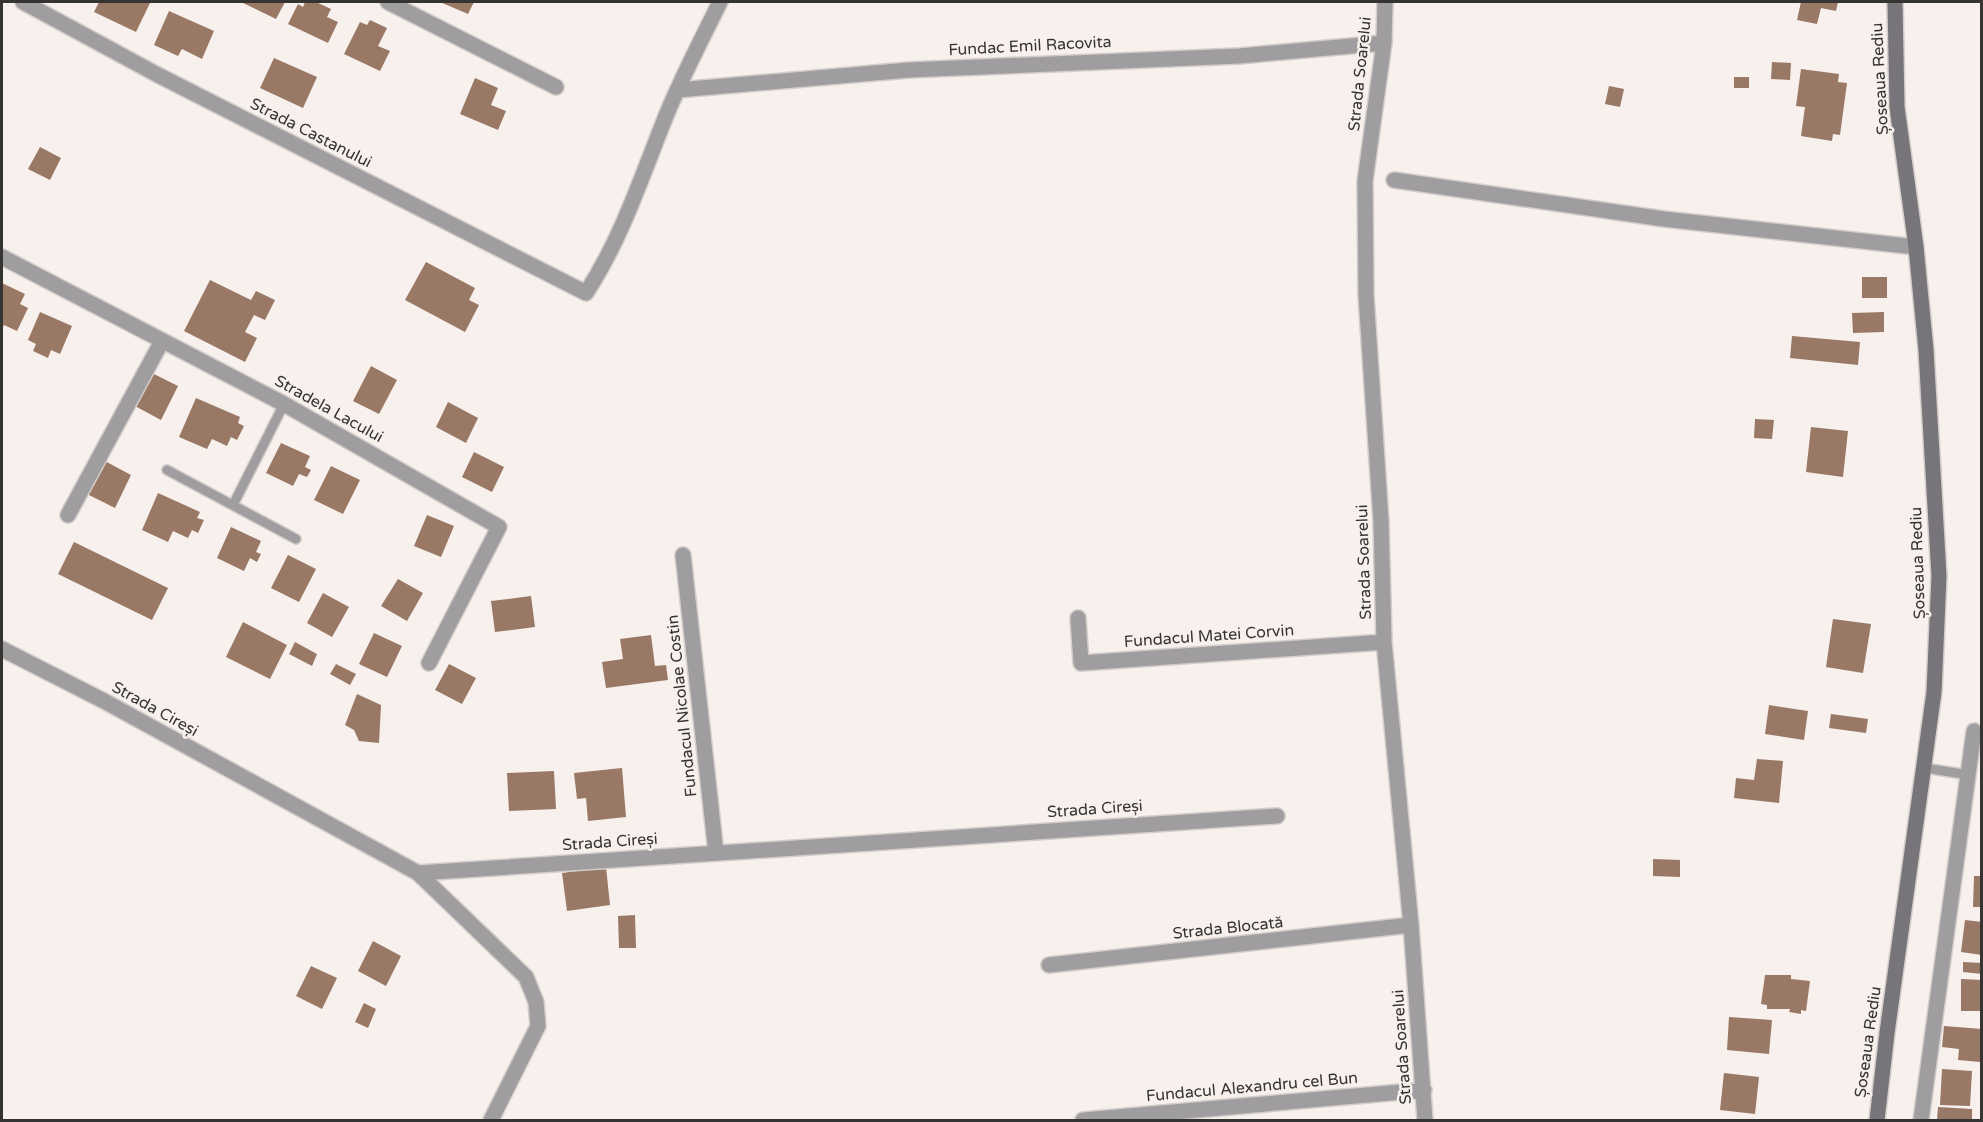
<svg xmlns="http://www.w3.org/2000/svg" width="1983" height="1122" viewBox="0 0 1983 1122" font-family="'Varela Round',sans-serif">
	<rect width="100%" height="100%" fill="#f7f0ec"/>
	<path fill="#997865" d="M 99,2 L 147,2 L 150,3 L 136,32 L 94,12 Z
		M 241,2 L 285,2 L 276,19 Z
		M 305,2 L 316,2 L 331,9 L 327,17 L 338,22 L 328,43 L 288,24 L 298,4 L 303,7 Z
		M 440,2 L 474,2 L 468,14 Z
		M 1801,2 L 1838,2 L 1836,11 L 1821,8 L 1817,24 L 1797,20 Z
		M 169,11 L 214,31 L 202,59 L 182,49 L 178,56 L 154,45 Z
		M 370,20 L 387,28 L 378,46 L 390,51 L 380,71 L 344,54 L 360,22 L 367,25 Z
		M 274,58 L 317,77 L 303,108 L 260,88 Z
		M 1772,62 L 1791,63 L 1790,80 L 1771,79 Z
		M 1801,69 L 1839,74 L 1838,82 L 1847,83 L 1840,135 L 1833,134 L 1832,141 L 1801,136 L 1805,107 L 1796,106 Z
		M 1734,77 L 1749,77 L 1749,88 L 1734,88 Z
		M 475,78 L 498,88 L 491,105 L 506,111 L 498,130 L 460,114 Z
		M 1609,86 L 1624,89 L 1620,107 L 1605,104 Z
		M 40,147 L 61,158 L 50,180 L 28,169 Z
		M 426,262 L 475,288 L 469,300 L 479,305 L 465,332 L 405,300 Z
		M 1862,277 L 1887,277 L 1887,298 L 1862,298 Z
		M 210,280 L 251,300 L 256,291 L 275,300 L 265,320 L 254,315 L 245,332 L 257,338 L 245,362 L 184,331 Z
		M 2,283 L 25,294 L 20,304 L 28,308 L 17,331 L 4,325 L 2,329 Z
		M 40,312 L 72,326 L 60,354 L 51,350 L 48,358 L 33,351 L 36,344 L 28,340 Z
		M 1884,312 L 1884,332 L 1853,333 L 1852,313 Z
		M 1792,336 L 1860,342 L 1858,365 L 1790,358 Z
		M 371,366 L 397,380 L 379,414 L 353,401 Z
		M 150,372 L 178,386 L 161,420 L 133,405 Z
		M 196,398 L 240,417 L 238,423 L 244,426 L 237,440 L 231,437 L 227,446 L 212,439 L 207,449 L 179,437 Z
		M 448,402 L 478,418 L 466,443 L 436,427 Z
		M 1755,419 L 1774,420 L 1772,439 L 1754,438 Z
		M 1811,427 L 1848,431 L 1843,477 L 1806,472 Z
		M 281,443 L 310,456 L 305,467 L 311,470 L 307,477 L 299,474 L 293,486 L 266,473 Z
		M 474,452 L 504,467 L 492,492 L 462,477 Z
		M 103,460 L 131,475 L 115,508 L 87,494 Z
		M 331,466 L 360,480 L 343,514 L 314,500 Z
		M 158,493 L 200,512 L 197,518 L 204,520 L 198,533 L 192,530 L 188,538 L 173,531 L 168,542 L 142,530 Z
		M 427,515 L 454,526 L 441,557 L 414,546 Z
		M 231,527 L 261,541 L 256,552 L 261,554 L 257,562 L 250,558 L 244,571 L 217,558 Z
		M 74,542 L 168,588 L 152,620 L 58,574 Z
		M 288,555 L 316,569 L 299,602 L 271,588 Z
		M 398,579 L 423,593 L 407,621 L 381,606 Z
		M 323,593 L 349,607 L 332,637 L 307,623 Z
		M 531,596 L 535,627 L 495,632 L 491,601 Z
		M 1833,619 L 1871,624 L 1863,673 L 1826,667 Z
		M 243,622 L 287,645 L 270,679 L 226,657 Z
		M 374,633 L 402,646 L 387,677 L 359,664 Z
		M 651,635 L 655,666 L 666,665 L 668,680 L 606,688 L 602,662 L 623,659 L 620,639 Z
		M 295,642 L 317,654 L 312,666 L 289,654 Z
		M 336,664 L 356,674 L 350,685 L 330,674 Z
		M 449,664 L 476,678 L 462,704 L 435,690 Z
		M 357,694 L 381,705 L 379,743 L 359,741 L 354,730 L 345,725 Z
		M 1769,705 L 1808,711 L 1804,740 L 1765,734 Z
		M 1831,714 L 1868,719 L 1866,733 L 1829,728 Z
		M 1757,759 L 1783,761 L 1779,803 L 1734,798 L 1736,778 L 1754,780 Z
		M 622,768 L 626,817 L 588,821 L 586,798 L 577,799 L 574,773 Z
		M 554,771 L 556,809 L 509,811 L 507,773 Z
		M 1653,859 L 1680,860 L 1680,877 L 1653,876 Z
		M 606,867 L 610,905 L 567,911 L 562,873 Z
		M 1974,876 L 1982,876 L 1982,907 L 1973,907 Z
		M 635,915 L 636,948 L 619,948 L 618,916 Z
		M 1965,920 L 1982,922 L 1982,955 L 1961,952 Z
		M 373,941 L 401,956 L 386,986 L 358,971 Z
		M 1963,962 L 1982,963 L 1982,974 L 1963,972 Z
		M 311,966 L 337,978 L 322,1009 L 296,996 Z
		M 1765,975 L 1791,975 L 1791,979 L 1810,981 L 1806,1011 L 1801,1010 L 1801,1014 L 1789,1012 L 1790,1009 L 1767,1009 L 1767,1005 L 1761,1004 Z
		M 1961,979 L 1982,980 L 1982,1011 L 1961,1011 Z
		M 364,1003 L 376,1009 L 368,1028 L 355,1022 Z
		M 1729,1017 L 1772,1020 L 1769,1054 L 1727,1050 Z
		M 1944,1026 L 1982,1029 L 1980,1062 L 1958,1060 L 1959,1049 L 1942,1047 Z
		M 1942,1069 L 1972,1071 L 1970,1106 L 1940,1105 Z
		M 1724,1073 L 1759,1077 L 1755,1114 L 1720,1110 Z
		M 1938,1107 L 1972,1109 L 1972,1120 L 1937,1120 Z"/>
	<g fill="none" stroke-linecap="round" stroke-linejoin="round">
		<g stroke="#d4cecb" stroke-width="12">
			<path id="service" d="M 167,470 L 296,539
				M 233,505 L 284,404
				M 1925,768 L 1969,775"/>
		</g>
		<g stroke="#d4cecb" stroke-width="18">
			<path id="minor" d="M 23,2 L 158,75 L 586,293 C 620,241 639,184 662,126 C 678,84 700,43 720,2
				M 388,2 L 556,87
				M 1385,2 L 1384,43 L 1365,181 L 1366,295 L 1381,521 L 1384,642 L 1411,925 L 1425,1120
				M 678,90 L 909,70 L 1239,56 L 1384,43
				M 1394,180 L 1664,219 L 1916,247
				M 2,257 L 284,404 L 499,527 L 429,663
				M 68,515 L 162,341
				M 683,555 L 716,853
				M 1078,618 L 1081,663 L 1384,642
				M 2,649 L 104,701 L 418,873 L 1277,816
				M 418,873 L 526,977 L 536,1002 L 538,1026 L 491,1120
				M 1049,965 L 1411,925
				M 1083,1120 L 1424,1090
				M 1921,1120 L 1974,731"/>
		</g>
		<g stroke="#d4cecb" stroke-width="18">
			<path id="secondary" d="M 1877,1120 L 1887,1033 L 1934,692 L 1939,576 L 1926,350 L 1916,247 L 1897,107 L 1895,2"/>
		</g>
		<use href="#service" stroke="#9f9da0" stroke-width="9"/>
		<use href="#minor" stroke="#9f9da0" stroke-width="15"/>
		<use href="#secondary" stroke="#777579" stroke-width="15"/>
	</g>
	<g text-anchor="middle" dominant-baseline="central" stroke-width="5" stroke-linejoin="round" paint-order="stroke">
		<g font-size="16" fill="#363432" stroke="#f7f0ec">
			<text transform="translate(1030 46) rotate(-3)">Fundac Emil Racovita</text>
			<text transform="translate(1360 74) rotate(-84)">Strada Soarelui</text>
			<text transform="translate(1880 79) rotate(-93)">Șoseaua Rediu</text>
			<text transform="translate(311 133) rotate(27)">Strada Castanului</text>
			<text transform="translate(329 409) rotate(29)">Stradela Lacului</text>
			<text transform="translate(1364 562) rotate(-92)">Strada Soarelui</text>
			<text transform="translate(1918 563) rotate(-92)">Șoseaua Rediu</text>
			<text transform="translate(1209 636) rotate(-4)">Fundacul Matei Corvin</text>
			<text transform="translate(682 706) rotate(-96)">Fundacul Nicolae Costin</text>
			<text transform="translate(155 709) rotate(29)">Strada Cireși</text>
			<text transform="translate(1095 809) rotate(-4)">Strada Cireși</text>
			<text transform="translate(610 842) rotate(-4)">Strada Cireși</text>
			<text transform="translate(1228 928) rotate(-6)">Strada Blocată</text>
			<text transform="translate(1868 1042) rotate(-82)">Șoseaua Rediu</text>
			<text transform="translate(1402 1047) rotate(-94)">Strada Soarelui</text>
			<text transform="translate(1252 1087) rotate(-5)">Fundacul Alexandru cel Bun</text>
		</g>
	</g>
	<rect width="1983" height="1122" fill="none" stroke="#363432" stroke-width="6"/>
</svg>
